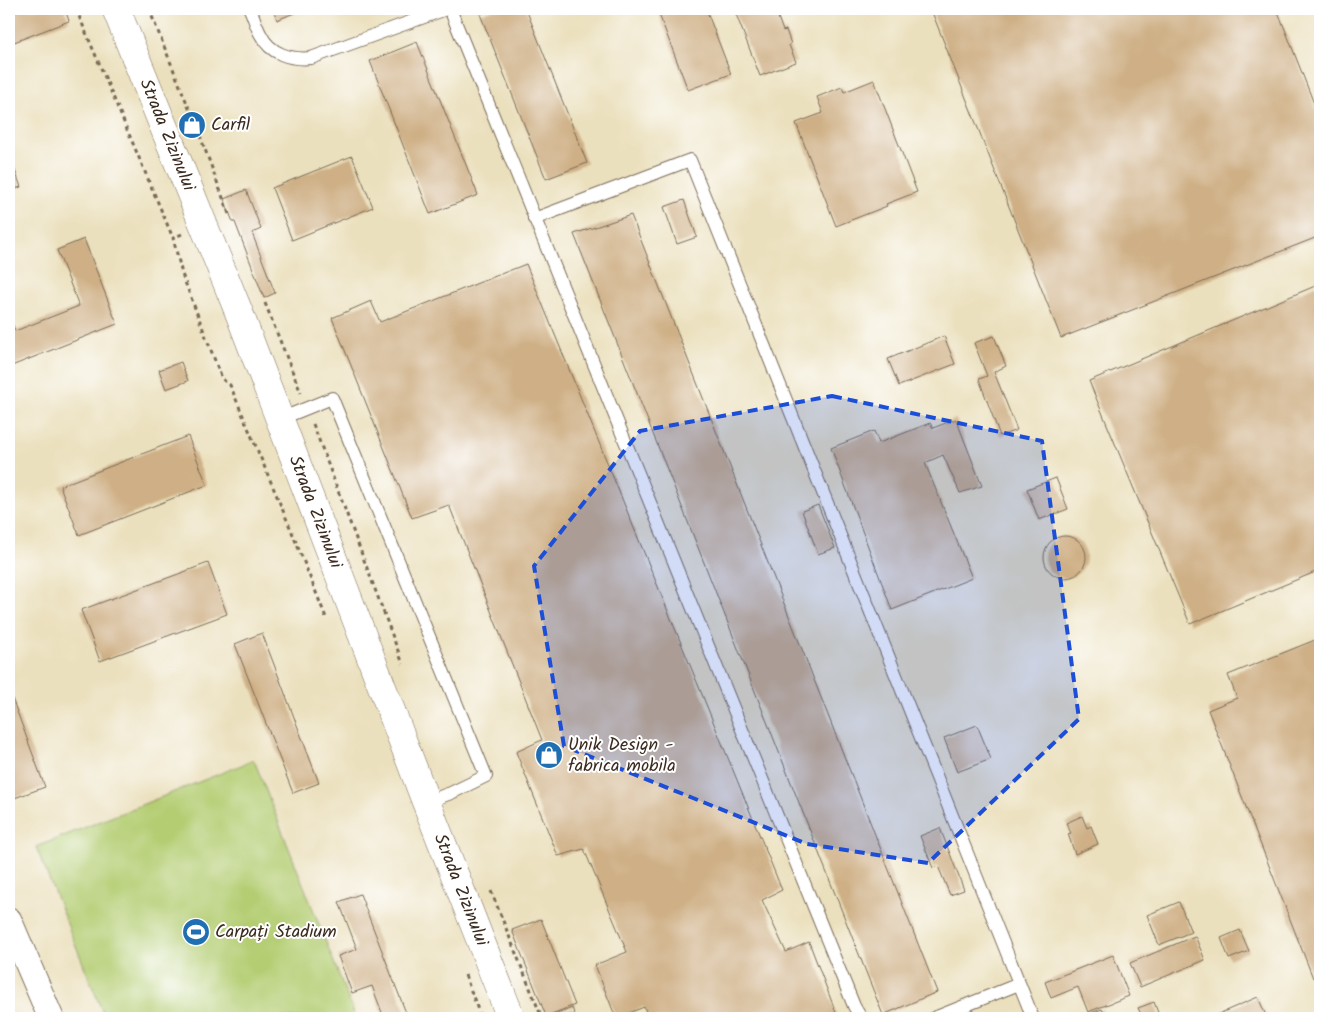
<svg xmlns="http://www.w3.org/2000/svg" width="1329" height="1027" viewBox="0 0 1329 1027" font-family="Kalam,sans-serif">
	<rect width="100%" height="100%" fill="#fff"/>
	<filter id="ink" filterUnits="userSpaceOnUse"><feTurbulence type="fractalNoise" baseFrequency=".02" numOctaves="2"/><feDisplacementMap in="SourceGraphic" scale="10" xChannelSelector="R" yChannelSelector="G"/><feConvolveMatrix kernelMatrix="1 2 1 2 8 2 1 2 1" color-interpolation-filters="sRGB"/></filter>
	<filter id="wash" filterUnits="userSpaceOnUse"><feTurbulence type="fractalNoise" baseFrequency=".0096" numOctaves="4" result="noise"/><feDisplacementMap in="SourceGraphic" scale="20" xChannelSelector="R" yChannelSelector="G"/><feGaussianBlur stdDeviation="1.12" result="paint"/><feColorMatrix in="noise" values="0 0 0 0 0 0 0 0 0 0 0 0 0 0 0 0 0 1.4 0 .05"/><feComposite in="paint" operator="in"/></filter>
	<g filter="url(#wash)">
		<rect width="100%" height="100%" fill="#ebe0bd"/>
		<path fill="#b4cd72" stroke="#787c48" d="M 254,760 L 356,1018 L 105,1018 L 36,847 Z"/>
		<g id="blocks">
			<path fill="#cfb086" d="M 9,9 L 65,9 L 69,21 L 9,44 Z
				M 273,9 L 298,9 L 299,11 L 277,20 Z
				M 493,9 L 526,9 L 587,163 L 546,179 L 480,14 Z
				M 657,9 L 706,9 L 731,74 L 688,90 Z
				M 734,9 L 775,9 L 783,31 L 786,30 L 791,44 L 789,45 L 796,62 L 760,76 Z
				M 940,9 L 1277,9 L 1320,119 L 1320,236 L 1061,338 L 932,12 Z
				M 417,42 L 478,195 L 430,214 L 370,61 Z
				M 874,80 L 917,192 L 886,204 L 887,206 L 836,226 L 796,123 L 823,113 L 817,97 L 842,87 L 844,92 Z
				M 9,154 L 21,187 L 9,191 Z
				M 352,156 L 373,207 L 292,240 L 272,188 Z
				M 246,190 L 261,229 L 252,233 L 275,293 L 264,298 L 235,222 L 233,222 L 224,199 Z
				M 684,200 L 697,237 L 677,244 L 664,207 Z
				M 631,215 L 937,992 L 883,1015 L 574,234 Z
				M 84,239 L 117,324 L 9,367 L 9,314 L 15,331 L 79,306 L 57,250 Z
				M 526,264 L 782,890 L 762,900 L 786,952 L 809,942 L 838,1018 L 649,1018 L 644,1007 L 616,1018 L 595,965 L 627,952 L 584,849 L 558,856 L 516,752 L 542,740 L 449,505 L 412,518 L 332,318 L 371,301 L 380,322 Z
				M 1320,284 L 1320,570 L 1190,624 L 1089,381 Z
				M 944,336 L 955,364 L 899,386 L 888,359 Z
				M 994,336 L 1006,366 L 994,372 L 1017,430 L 1000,436 L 979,379 L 987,376 L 974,343 Z
				M 181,362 L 188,381 L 166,389 L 159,370 Z
				M 956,419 L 982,486 L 960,493 L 943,455 L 925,463 L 972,578 L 892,610 L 831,448 L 874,431 L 879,443 L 930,423 L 933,428 Z
				M 188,436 L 207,485 L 79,535 L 60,486 Z
				M 1056,478 L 1068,509 L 1039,520 L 1027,489 Z
				M 818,505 L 835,548 L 818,554 L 802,511 Z
				M1044 557a21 21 0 1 1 42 0a21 21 0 1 1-42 0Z
				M 208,563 L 227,614 L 100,661 L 81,610 Z
				M 262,633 L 319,783 L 293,793 L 235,644 Z
				M 1320,638 L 1320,976 L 1313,978 L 1208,710 L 1237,698 L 1228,675 Z
				M 9,690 L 45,787 L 9,800 Z
				M 977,725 L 991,759 L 957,772 L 944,738 Z
				M 1082,816 L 1087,828 L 1091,826 L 1098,844 L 1075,854 L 1068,834 L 1071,833 L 1066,823 Z
				M 940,828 L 964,890 L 950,895 L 938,866 L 933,868 L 920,836 Z
				M 360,894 L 408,1018 L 384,1018 L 372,986 L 352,993 L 338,956 L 357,949 L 339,902 Z
				M 1179,902 L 1191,932 L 1159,945 L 1147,915 Z
				M 541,919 L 575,1005 L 546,1016 L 512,930 Z
				M 1240,930 L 1249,951 L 1229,959 L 1221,938 Z
				M 1195,936 L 1205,960 L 1140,987 L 1130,963 Z
				M 1113,955 L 1129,996 L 1088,1012 L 1078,987 L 1051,998 L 1045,982 Z
				M 1258,997 L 1267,1018 L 1209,1018 Z
				M 1154,1002 L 1160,1018 L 1143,1018 L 1138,1008 Z
				M 572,1008 L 576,1018 L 547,1018 Z
				M 1102,1009 L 1106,1018 L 1078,1018 Z"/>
		</g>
	</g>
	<g filter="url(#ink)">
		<use href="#blocks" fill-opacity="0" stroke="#796a56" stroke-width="1"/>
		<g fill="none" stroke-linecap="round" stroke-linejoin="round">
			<g stroke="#796a56" stroke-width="14">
				<path id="service" d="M 250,9 C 254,17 256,27 261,35 C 270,54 291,60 311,58 L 446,9
					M 450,9 L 854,1006 L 861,1018
					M 534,219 L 690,160 L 1033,1018
					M 280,419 L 332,398 L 486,776 L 451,793 L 426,802
					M 934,1018 L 1019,984"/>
			</g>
			<g stroke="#796a56" stroke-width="27">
				<path id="minor" d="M 9,920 L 51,1018"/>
			</g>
			<g stroke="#796a56" stroke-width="29">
				<g id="secondary">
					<path id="s1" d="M 116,9 L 238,310 L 426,802 L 511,1018"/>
				</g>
			</g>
			<path stroke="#796a56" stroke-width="3" stroke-dasharray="4 4" stroke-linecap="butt" d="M 76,9 L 173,238
				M 149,9 L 199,133 L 229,214
				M 182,234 L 173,238 L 182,274 L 222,379 L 230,385 L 292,532 L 327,620
				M 265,303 L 301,393
				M 313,424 L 403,664
				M 491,891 L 542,1018
				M 465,975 L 481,1018"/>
			<use href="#service" stroke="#fff" stroke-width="12"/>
			<use href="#minor" stroke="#fff" stroke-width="25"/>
			<use href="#secondary" stroke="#fff" stroke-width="28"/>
		</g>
	</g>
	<path fill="#1d4ed8" fill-opacity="0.2" stroke="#1d4ed8" stroke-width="4" stroke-dasharray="10 6" stroke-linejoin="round" d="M 832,396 L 1042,441 L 1079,719 L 928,863 L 807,844 L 564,746 L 534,566 L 640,431 Z"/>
	<defs>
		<g id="shop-disc" transform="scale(1.4375)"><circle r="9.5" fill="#1f6fb2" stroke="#fff"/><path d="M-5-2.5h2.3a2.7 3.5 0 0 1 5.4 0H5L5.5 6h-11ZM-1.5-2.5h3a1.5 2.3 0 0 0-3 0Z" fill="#fff"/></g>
		<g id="stadium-disc" transform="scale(1.4375)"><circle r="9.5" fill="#1f6fb2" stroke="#fff"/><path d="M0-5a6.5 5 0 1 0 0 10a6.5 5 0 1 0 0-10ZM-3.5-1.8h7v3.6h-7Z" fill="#fff"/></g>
	</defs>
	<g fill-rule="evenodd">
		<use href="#shop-disc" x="192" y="125"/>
		<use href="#shop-disc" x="549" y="755"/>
		<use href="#stadium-disc" x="196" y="932"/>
	</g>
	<g text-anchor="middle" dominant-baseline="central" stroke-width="4" stroke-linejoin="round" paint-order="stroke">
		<g font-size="18" fill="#3b2a1e" stroke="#fff" text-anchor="start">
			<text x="211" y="125">Carfil</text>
			<text x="568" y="745">Unik Design -<tspan x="568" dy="21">fabrica mobila</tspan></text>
			<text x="215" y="932">Carpați Stadium</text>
		</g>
		<g font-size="18" fill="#3b2a1e" stroke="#fff">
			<text stroke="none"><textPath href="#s1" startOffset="136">Strada Zizinului</textPath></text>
			<text stroke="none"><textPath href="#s1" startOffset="541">Strada Zizinului</textPath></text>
			<text stroke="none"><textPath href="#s1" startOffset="946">Strada Zizinului</textPath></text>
		</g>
	</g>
	<rect width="1329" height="1027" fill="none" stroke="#fff" stroke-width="30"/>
</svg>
